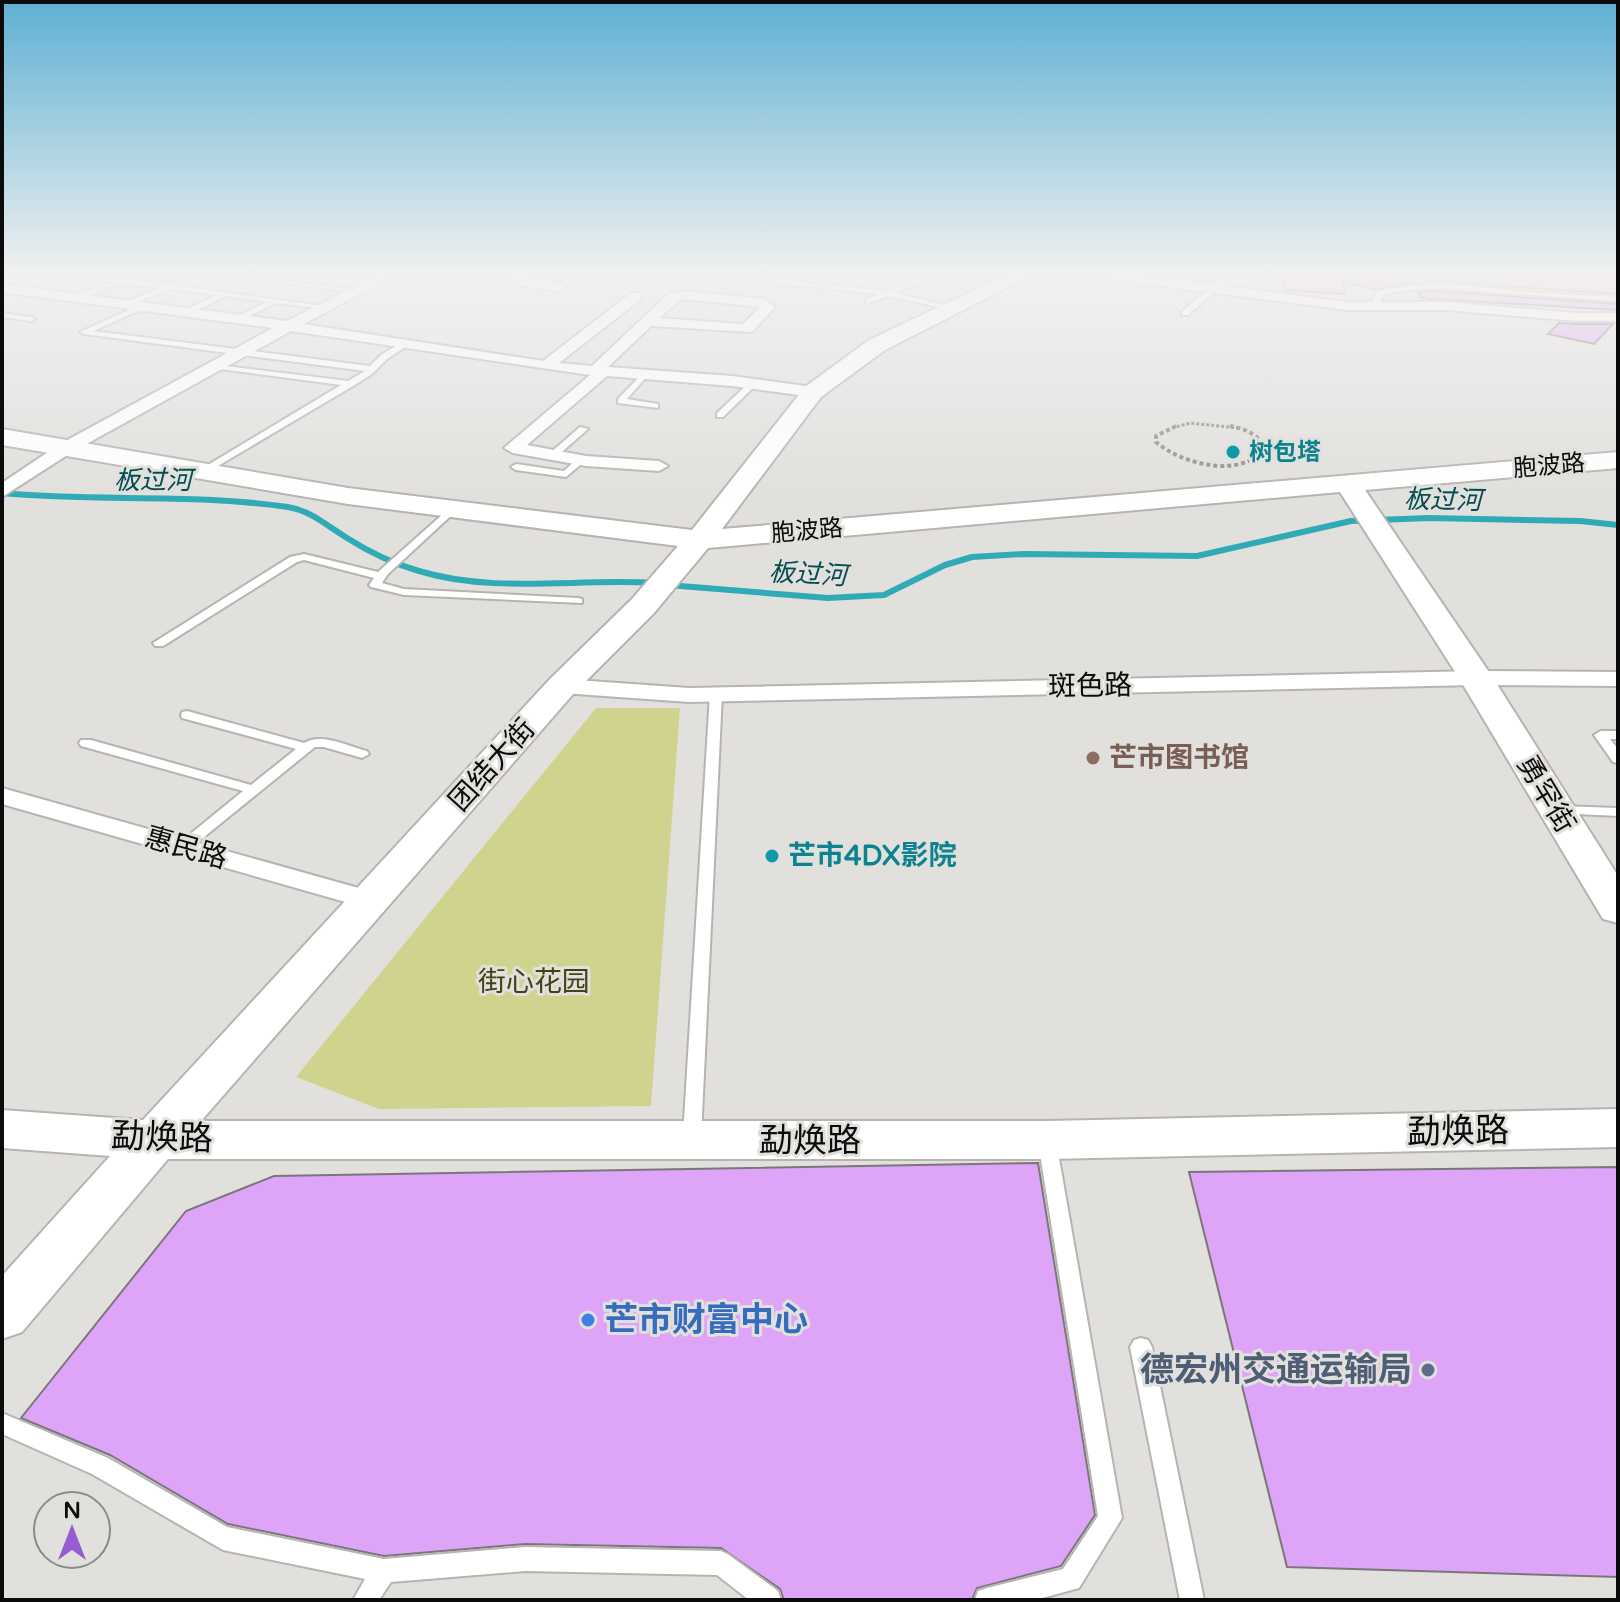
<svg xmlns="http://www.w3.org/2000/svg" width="1620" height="1602" viewBox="0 0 1620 1602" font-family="'Varela Round','Noto Sans SC',sans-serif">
	<rect width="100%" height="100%" fill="#e2e0dd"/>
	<path fill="#d0d38d" d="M 596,708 L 680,708 L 651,1106 L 379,1109 L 296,1077 Z"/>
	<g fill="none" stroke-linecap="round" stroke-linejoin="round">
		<path stroke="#30aab4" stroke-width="6" d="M 2,493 C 97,502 193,493 288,507 C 312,511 327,526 347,538 C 369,552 394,564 419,571 C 495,594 576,578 655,583
			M 668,585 L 828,598 L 884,595 L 945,565 L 972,557 L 1024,554 L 1197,556 L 1351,521 L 1429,518 L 1580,521 L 1618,525"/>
	</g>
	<path fill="#dea4f8" stroke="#79777a" stroke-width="2" d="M 1284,274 L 1342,274 L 1345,294 L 1283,290 Z
		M 1345,274 L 1387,274 L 1411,283 L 1376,290 L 1344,282 Z
		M 1414,274 L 1618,274 L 1618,294 L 1430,281 Z
		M 1434,291 L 1618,304 L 1618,310 L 1430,299 L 1420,297 L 1418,292 Z
		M 1559,323 L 1577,324 L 1613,324 L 1594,344 L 1548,334 Z
		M 1038,1163 L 1095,1515 L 1061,1566 L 977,1588 L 972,1600 L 784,1600 L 780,1589 L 721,1548 L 525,1544 L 384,1556 L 228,1524 L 110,1455 L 21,1418 L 186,1211 L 274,1176 Z
		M 1618,1167 L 1618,1577 L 1287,1567 L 1189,1172 Z"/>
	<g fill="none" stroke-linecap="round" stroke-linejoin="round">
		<g stroke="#b6b3b1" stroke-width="4">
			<path id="lane" d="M 66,274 L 86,274 L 168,284 L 193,274 L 203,274 L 178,286 L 330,307 L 326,309 L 276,303 L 237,322 L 234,322 L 234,318 L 267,302 L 227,296 L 186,315 L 183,315 L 183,311 L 217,295 L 170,289 L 126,307 L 122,305 L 123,303 L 160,288 L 120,283 L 76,300 L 73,300 L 73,296 L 112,282 Z
				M 219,274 L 239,274 L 360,291 L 356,293 Z
				M 704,274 L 726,274 L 887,291 L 929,274 L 939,274 L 895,293 L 957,308 L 953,310 L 888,296 L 869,303 L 866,303 L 866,299 L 879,294 L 716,277 L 638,284 L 634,282 Z
				M 1227,274 L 1235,274 L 1188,315 L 1182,315 L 1182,311 Z
				M 1390,274 L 1403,274 L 1427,281 L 1423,283 Z
				M 1452,284 L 1524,292 L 1618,297 L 1618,301 L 1434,288 L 1398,291 L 1383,295 L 1377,308 L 1370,306 L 1377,292 C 1402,286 1426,283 1452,284 Z
				M 140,305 L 144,307 L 143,309 L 93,331 L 370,366 L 381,355 L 403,342 L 410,344 L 387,359 L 372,374 L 353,386 L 201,476 L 196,473 L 198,471 L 341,385 L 212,368 L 208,366 L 209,364 L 348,381 L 365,371 L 84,334 L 80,332 Z
				M 2,313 L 31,317 L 35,319 L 31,321 L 2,317 Z
				M 644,372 L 648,375 L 627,399 L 658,404 L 658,408 L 618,403 L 618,399 Z
				M 750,382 L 757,384 L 723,417 L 717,417 L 717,413 Z
				M 580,427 L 588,429 L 555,458 L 549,458 L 549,454 Z
				M 578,458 L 586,460 L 566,477 L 516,470 L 511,467 L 516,464 L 564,471 Z
				M 452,506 L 456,507 L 456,511 L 388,574 L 382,583 L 404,589 L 578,598 L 582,599 L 582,603 L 404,595 L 371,587 L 369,585 L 374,578 L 304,560 L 297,562 L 163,646 L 155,646 L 153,643 L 290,557 L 304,554 L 378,572 Z
				M 716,690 L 722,694 L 701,1137 L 698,1142 L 692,1144 L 686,1142 L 683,1137 L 710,694 Z
				M 187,711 L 304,743 C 321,732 348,746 367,751 L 369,754 L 362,758 L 324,747 L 315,747 L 188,850 L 183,851 L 176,847 L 178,844 L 243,791 L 81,746 L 79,743 L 81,740 L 91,740 L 251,785 L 296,749 L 182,718 L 181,715 L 182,712 Z
				M 1601,731 L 1618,731 L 1618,739 L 1610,739 L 1618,749 L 1618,763 L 1613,762 L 1594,735 Z
				M 1560,806 L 1618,808 L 1618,816 L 1555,813 L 1553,810 Z
				M 1047,1134 L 1054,1136 L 1056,1141 L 1122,1518 L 1079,1588 L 1035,1600 L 975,1600 L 978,1591 L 987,1588 L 1063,1569 L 1098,1516 L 1038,1141 L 1040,1136 Z
				M 1141,1338 L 1148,1340 L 1152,1347 L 1204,1600 L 1180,1600 L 1130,1347 L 1134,1340 Z
				M 2,1413 L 108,1458 L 227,1527 L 384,1559 L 525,1547 L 721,1551 L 729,1555 L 778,1591 L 781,1600 L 749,1600 L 717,1575 L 525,1571 L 391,1582 L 379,1600 L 353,1600 L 365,1579 L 223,1550 L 92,1474 L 2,1434 Z"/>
		</g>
		<g stroke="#b6b3b1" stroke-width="4">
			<path id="street" d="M 379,274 L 396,274 L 304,324 L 543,361 L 631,293 L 641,293 L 641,299 L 559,363 L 592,366 L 668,294 L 682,291 L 764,299 L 775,307 L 752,332 L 651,326 L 608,367 L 732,376 L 813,387 L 821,392 L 813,397 L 732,386 L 607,376 L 527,445 L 586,456 L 659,461 L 668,466 L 659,471 L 586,466 L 513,453 L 504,448 L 590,375 L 291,331 L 72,452 L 2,497 L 2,483 L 60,444 L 273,328 L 2,292 L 2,284 L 287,321 ZM 682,299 L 760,307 L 743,324 L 659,318 Z
				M 505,274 L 527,274 L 527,278 L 559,283 L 566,287 L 559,291 L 518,285 Z
				M 1091,274 L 1129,274 L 1347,302 L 1445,302 L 1577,313 L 1618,313 L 1618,321 L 1577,321 L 1445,310 L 1347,310 L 1098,278 Z
				M 1476,671 L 1618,672 L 1618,686 L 1476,685 L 689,702 L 562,693 L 554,691 L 550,686 L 554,681 L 562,679 L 689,688 Z
				M 2,788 L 380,894 L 384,900 L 380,906 L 370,909 L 2,804 Z"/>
		</g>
		<g stroke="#b6b3b1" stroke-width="4">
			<path id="secondary" d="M 1009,274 L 1034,274 L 885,350 L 821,397 L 722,529 L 1618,452 L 1618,468 L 1365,490 L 1493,678 L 1618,876 L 1618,923 L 1603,919 L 1459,678 L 1340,492 L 708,548 L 654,613 L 574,693 L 201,1121 L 1047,1121 L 1618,1109 L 1618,1147 L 1047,1159 L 168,1159 L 22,1332 L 2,1339 L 2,1276 L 110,1156 L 2,1148 L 2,1110 L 143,1120 L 550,679 L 632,599 L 678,546 L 348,504 L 2,445 L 2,429 L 348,488 L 692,530 L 805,387 L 869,340 Z"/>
		</g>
		<path stroke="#908f8d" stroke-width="3" stroke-dasharray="3 2" stroke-linecap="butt" d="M 1172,428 L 1190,423 L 1238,428"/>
		<path stroke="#908f8d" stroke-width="4" stroke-dasharray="4 3" stroke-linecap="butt" d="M 1176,426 L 1156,436 L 1156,442 C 1183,465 1241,479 1266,448 C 1257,434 1246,429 1230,426"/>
		<use href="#lane" fill="#fff" fill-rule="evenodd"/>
		<use href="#street" fill="#fff" fill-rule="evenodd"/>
		<use href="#secondary" fill="#fff" fill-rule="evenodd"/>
	</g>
	<linearGradient id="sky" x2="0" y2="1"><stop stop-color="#5eb0d3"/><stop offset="0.55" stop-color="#f2f1f0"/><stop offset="1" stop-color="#f2f1f0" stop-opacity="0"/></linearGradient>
	<rect width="1620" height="498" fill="url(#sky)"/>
	<g fill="#0f9aa8" stroke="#e2e0dd" stroke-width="3">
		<circle cx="1233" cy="452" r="8"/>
		<circle cx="772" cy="856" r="8"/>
	</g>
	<circle fill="#8d6e63" stroke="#e2e0dd" stroke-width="3" cx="1093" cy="758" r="8"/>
	<circle fill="#3f7fe0" stroke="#e2e0dd" stroke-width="3" cx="588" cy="1320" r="8"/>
	<circle fill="#5c6f8a" stroke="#e2e0dd" stroke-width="3" cx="1428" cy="1370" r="8"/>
	<g text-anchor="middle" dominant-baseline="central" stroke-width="6" stroke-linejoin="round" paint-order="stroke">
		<g font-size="24" font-weight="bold" fill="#0d838f" stroke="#e2e0dd" text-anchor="start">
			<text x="1249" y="452">树包塔</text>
		</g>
		<g font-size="24" fill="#0c0b0b" stroke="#e2e0dd">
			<text transform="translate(1549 466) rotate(-5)">胞波路</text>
			<text transform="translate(807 531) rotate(-5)">胞波路</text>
		</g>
		<g font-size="26" font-style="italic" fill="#034d52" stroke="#e2e0dd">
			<text x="153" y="480">板过河</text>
			<text transform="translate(1443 500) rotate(1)">板过河</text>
			<text transform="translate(808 574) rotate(3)">板过河</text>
		</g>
		<g font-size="28" fill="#0c0b0b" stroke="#e2e0dd">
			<text transform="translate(1090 686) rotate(-1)">斑色路</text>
			<text transform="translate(492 765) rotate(-48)">团结大街</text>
			<text transform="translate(1546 794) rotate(59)">勇罕街</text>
			<text transform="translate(186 848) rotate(16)">惠民路</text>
		</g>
		<g font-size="28" font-weight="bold" fill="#785e54" stroke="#e2e0dd" text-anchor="start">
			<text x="1109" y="758">芒市图书馆</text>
		</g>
		<g font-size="28" font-weight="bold" fill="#0d838f" stroke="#e2e0dd" text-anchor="start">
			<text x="788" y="856">芒市4DX影院</text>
		</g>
		<g font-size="28" fill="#414216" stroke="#e2e0dd">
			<text x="534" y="982">街心花园</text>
		</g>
		<g font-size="34" fill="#0c0b0b" stroke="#e2e0dd">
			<text transform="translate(1458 1132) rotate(-1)">勐焕路</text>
			<text transform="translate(162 1138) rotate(2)">勐焕路</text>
			<text x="810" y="1141">勐焕路</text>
		</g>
		<g font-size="34" font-weight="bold" fill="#366cbe" stroke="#e2e0dd" text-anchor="start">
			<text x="604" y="1320">芒市财富中心</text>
		</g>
		<g font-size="34" font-weight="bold" fill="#4e5e75" stroke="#e2e0dd" text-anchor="end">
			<text x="1412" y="1370">德宏州交通运输局</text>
		</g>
	</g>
	<rect width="1620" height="1602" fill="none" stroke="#0c0b0b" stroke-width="8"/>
	<g transform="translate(72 1530)"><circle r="38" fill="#e2e0dd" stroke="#8c8b89" stroke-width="2"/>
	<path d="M0-6L14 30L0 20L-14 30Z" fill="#975cd3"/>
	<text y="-12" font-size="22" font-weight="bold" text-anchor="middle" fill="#0c0b0b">N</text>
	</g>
</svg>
